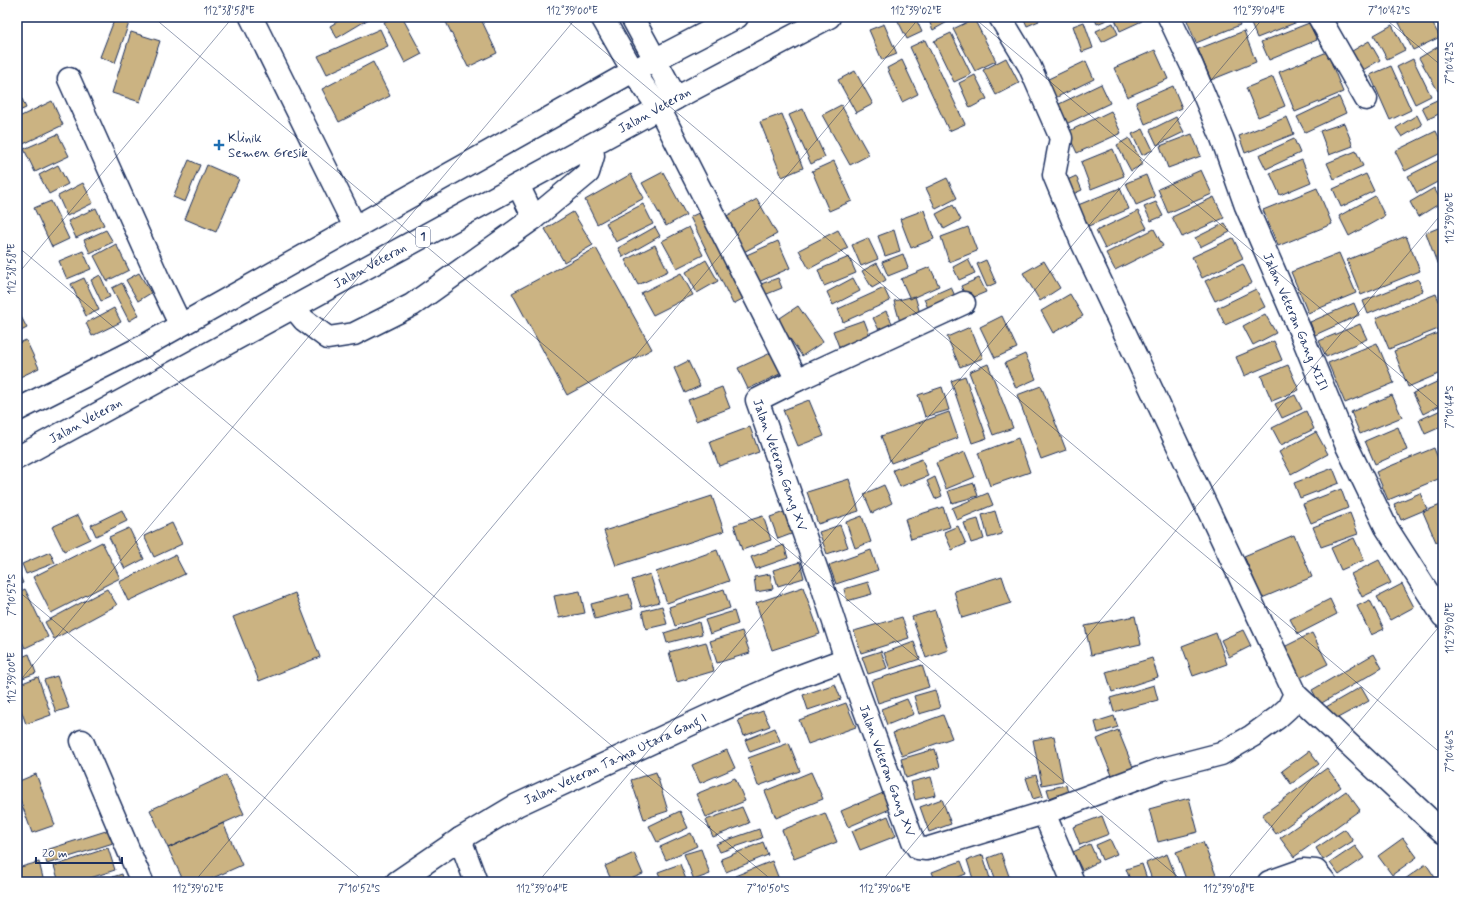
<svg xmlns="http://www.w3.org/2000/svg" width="1460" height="899" viewBox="0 0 1460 899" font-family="Mynerve,sans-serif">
	<rect width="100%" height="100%" fill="#fff"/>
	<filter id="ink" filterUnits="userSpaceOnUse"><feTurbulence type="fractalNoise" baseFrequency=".025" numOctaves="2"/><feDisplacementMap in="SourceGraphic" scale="8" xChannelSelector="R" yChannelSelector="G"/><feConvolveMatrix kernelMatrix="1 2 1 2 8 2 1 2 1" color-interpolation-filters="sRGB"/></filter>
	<g filter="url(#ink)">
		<path fill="#cbb382" stroke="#1b2f5e" d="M 345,17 L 372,17 L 337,38 L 330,26 Z
			M 394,17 L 402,17 L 422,54 L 405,63 L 384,22 Z
			M 446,17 L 480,17 L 497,53 L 468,67 L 444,18 Z
			M 896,17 L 915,17 L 922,32 L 907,39 Z
			M 927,17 L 950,17 L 951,20 L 933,30 Z
			M 959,17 L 969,17 L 961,20 Z
			M 1023,17 L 1037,17 L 1039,21 L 1027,26 Z
			M 1094,17 L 1109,17 L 1109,19 L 1097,24 Z
			M 1114,17 L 1140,17 L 1142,21 L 1120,31 Z
			M 1190,17 L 1236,17 L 1240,25 L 1196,43 L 1186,18 Z
			M 1248,17 L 1304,17 L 1305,19 L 1257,38 Z
			M 1401,17 L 1429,17 L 1440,37 L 1413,50 L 1397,19 Z
			M 115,18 L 129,23 L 115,63 L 100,57 Z
			M 974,19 L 996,61 L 975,71 L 953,29 Z
			M 1084,22 L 1093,48 L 1082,52 L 1073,26 Z
			M 1113,23 L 1118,34 L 1102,42 L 1096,31 Z
			M 1309,23 L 1317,40 L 1269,60 L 1261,42 Z
			M 884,24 L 897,54 L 882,60 L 869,30 Z
			M 1392,25 L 1405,50 L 1387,59 L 1374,35 Z
			M 380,29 L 388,46 L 327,74 L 318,56 Z
			M 1244,31 L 1256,62 L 1211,80 L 1198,49 Z
			M 131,32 L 160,41 L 140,102 L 112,93 Z
			M 951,33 L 971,74 L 954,82 L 934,41 Z
			M 925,40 L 965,124 L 949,131 L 910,47 Z
			M 1369,41 L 1380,60 L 1358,73 L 1347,54 Z
			M 1441,45 L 1443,50 L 1443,88 L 1438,91 L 1419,58 Z
			M 1155,50 L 1168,79 L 1127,97 L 1114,68 Z
			M 1327,52 L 1343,92 L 1295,112 L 1279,72 Z
			M 1006,58 L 1019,83 L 996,95 L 983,70 Z
			M 1413,59 L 1431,96 L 1415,104 L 1397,67 Z
			M 902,60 L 918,94 L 902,102 L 887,68 Z
			M 1086,61 L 1094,79 L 1053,99 L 1044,81 Z
			M 373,62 L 390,96 L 339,122 L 322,89 Z
			M 1391,66 L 1411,110 L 1390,120 L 1370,75 Z
			M 855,71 L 873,104 L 856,113 L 838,80 Z
			M 975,75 L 987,99 L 970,108 L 959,83 Z
			M 1273,77 L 1285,106 L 1258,117 L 1246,88 Z
			M 1101,84 L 1110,103 L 1066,124 L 1057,105 Z
			M 1173,86 L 1182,108 L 1145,124 L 1136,102 Z
			M 17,87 L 26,108 L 17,112 Z
			M 1339,97 L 1346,113 L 1305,132 L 1297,117 Z
			M 1439,99 L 1443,107 L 1443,112 L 1428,119 L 1422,107 Z
			M 52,101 L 63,125 L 17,147 L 17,118 Z
			M 841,105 L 869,155 L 850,165 L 822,115 Z
			M 803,109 L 825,157 L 811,164 L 789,115 Z
			M 1111,111 L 1121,133 L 1077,153 L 1067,132 Z
			M 782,114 L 803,168 L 782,177 L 760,122 Z
			M 1417,115 L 1422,125 L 1402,137 L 1396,128 Z
			M 1176,117 L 1184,132 L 1157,145 L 1150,130 Z
			M 1287,117 L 1294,134 L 1245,153 L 1239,136 Z
			M 1344,123 L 1353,146 L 1329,155 L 1320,131 Z
			M 1143,129 L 1153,150 L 1142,155 L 1132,134 Z
			M 1436,131 L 1443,145 L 1443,152 L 1405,171 L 1395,151 Z
			M 58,134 L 69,156 L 35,172 L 24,149 Z
			M 1192,134 L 1201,156 L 1168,168 L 1160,146 Z
			M 1129,138 L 1143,164 L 1131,171 L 1117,145 Z
			M 1294,139 L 1300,153 L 1266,169 L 1259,155 Z
			M 1113,149 L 1124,176 L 1091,189 L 1081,162 Z
			M 1356,151 L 1363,166 L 1334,179 L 1327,163 Z
			M 1443,158 L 1443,179 L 1417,193 L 1408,176 Z
			M 189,160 L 200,165 L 185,202 L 173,197 Z
			M 1302,160 L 1311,182 L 1280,195 L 1270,173 Z
			M 834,161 L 852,201 L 829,211 L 812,171 Z
			M 58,165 L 68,184 L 49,194 L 39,175 Z
			M 207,165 L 239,179 L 216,232 L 185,219 Z
			M 1201,170 L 1212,194 L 1168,213 L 1158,189 Z
			M 663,172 L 686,215 L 666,226 L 642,183 Z
			M 631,174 L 644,198 L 597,224 L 585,200 Z
			M 1366,174 L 1374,191 L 1341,207 L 1333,189 Z
			M 1146,175 L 1155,197 L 1136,205 L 1126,183 Z
			M 1076,176 L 1082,190 L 1071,195 L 1065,181 Z
			M 947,178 L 957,198 L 936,209 L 926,188 Z
			M 83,183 L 93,203 L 67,216 L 58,196 Z
			M 1120,188 L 1129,209 L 1086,227 L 1078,205 Z
			M 1317,188 L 1332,224 L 1278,246 L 1263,210 Z
			M 1434,188 L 1442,202 L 1418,217 L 1410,202 Z
			M 1375,196 L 1385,216 L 1349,236 L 1339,216 Z
			M 1214,197 L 1224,218 L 1182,237 L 1172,217 Z
			M 757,199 L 777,234 L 742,253 L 723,218 Z
			M 51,201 L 69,239 L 52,247 L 34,208 Z
			M 1156,202 L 1163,216 L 1151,221 L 1144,207 Z
			M 643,204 L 653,224 L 616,242 L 606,223 Z
			M 953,205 L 961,220 L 944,229 L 936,214 Z
			M 96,208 L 104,225 L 76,238 L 68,221 Z
			M 705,210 L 748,296 L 733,304 L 690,217 Z
			M 924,210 L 934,239 L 911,248 L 900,219 Z
			M 1138,211 L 1147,228 L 1105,249 L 1096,231 Z
			M 573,212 L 593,245 L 564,262 L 545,229 Z
			M 1225,223 L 1230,232 L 1200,247 L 1195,238 Z
			M 1443,226 L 1443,261 L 1437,263 L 1426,233 Z
			M 655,227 L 660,236 L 623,257 L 618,248 Z
			M 689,227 L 703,255 L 677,268 L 662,241 Z
			M 968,227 L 977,251 L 949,262 L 941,237 Z
			M 1154,229 L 1163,246 L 1115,270 L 1106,253 Z
			M 106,230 L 113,242 L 90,253 L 84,240 Z
			M 838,230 L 848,248 L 809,269 L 799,250 Z
			M 894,230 L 900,251 L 885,256 L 878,236 Z
			M 1406,236 L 1420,271 L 1361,295 L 1347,260 Z
			M 868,238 L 878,259 L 861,266 L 852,245 Z
			M 1233,238 L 1243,258 L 1202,278 L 1192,257 Z
			M 778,241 L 790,268 L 754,284 L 742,257 Z
			M 116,244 L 129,270 L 107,281 L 94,256 Z
			M 655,245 L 668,271 L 638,285 L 625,260 Z
			M 596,248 L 652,349 L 567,395 L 512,293 Z
			M 83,251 L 91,269 L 67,279 L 59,261 Z
			M 1339,253 L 1356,293 L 1308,313 L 1291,272 Z
			M 903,254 L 908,268 L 888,276 L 882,262 Z
			M 849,257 L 856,273 L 824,286 L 818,270 Z
			M 968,259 L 975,273 L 959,280 L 953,267 Z
			M 706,260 L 718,281 L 697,293 L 686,272 Z
			M 986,260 L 996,283 L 987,287 L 977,264 Z
			M 1044,261 L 1060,288 L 1040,301 L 1023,273 Z
			M 877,263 L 886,280 L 872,288 L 862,271 Z
			M 1243,264 L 1252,283 L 1215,301 L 1205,281 Z
			M 930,267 L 939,286 L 910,299 L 901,279 Z
			M 139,273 L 151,293 L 138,301 L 126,280 Z
			M 681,273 L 693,295 L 653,315 L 641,293 Z
			M 100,275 L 110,297 L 101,301 L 91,280 Z
			M 84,278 L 99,310 L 86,316 L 71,284 Z
			M 778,278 L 782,288 L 762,296 L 758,285 Z
			M 853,278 L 860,291 L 833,305 L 827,292 Z
			M 979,278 L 986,292 L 967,300 L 961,286 Z
			M 1418,279 L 1423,291 L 1368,314 L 1363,301 Z
			M 122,283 L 139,315 L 129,321 L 112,288 Z
			M 951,287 L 958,303 L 931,315 L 924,299 Z
			M 884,288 L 890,301 L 843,322 L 838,309 Z
			M 1256,289 L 1265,307 L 1225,325 L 1217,308 Z
			M 1070,294 L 1083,316 L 1053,333 L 1041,311 Z
			M 1436,294 L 1443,310 L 1443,327 L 1389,349 L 1376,318 Z
			M 915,296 L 921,317 L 900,322 L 894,301 Z
			M 1354,303 L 1359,315 L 1315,335 L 1310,322 Z
			M 798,306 L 823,342 L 802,356 L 777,320 Z
			M 114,308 L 121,322 L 92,336 L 86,323 Z
			M 17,309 L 27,328 L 17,333 Z
			M 886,311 L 896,331 L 883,338 L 873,318 Z
			M 1265,314 L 1276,333 L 1253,345 L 1243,326 Z
			M 1002,316 L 1017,348 L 995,358 L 980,327 Z
			M 864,320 L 872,341 L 841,352 L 833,331 Z
			M 1360,324 L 1367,339 L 1326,357 L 1319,341 Z
			M 970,327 L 983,358 L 960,367 L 947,337 Z
			M 1443,331 L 1443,372 L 1408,387 L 1394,351 Z
			M 26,340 L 39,368 L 18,378 L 17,375 L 17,344 Z
			M 1274,341 L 1282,360 L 1244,376 L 1236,357 Z
			M 1377,343 L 1394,383 L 1345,403 L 1328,363 Z
			M 775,351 L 784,372 L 748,389 L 738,368 Z
			M 1025,354 L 1036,379 L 1016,388 L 1005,363 Z
			M 688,361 L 700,386 L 685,393 L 674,368 Z
			M 988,364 L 1013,428 L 993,435 L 969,372 Z
			M 1288,365 L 1299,390 L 1272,401 L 1261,376 Z
			M 965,376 L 987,438 L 972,443 L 951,381 Z
			M 1443,379 L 1443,404 L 1423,414 L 1413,393 Z
			M 1041,386 L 1066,450 L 1041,459 L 1017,395 Z
			M 722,387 L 730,408 L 696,421 L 688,400 Z
			M 942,387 L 949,410 L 925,417 L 918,395 Z
			M 1295,395 L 1302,409 L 1282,418 L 1275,404 Z
			M 1392,395 L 1402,417 L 1360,434 L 1351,412 Z
			M 809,400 L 824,436 L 798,446 L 783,410 Z
			M 1443,409 L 1443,426 L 1425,434 L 1419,420 Z
			M 1306,411 L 1314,429 L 1281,445 L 1272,428 Z
			M 949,412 L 958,438 L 891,463 L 881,436 Z
			M 750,427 L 759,452 L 719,466 L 710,442 Z
			M 1398,427 L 1407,450 L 1375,464 L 1365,441 Z
			M 1316,432 L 1328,454 L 1291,474 L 1279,452 Z
			M 1018,438 L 1030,472 L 990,486 L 978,453 Z
			M 1434,448 L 1443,471 L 1443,477 L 1388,500 L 1376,472 Z
			M 965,452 L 975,477 L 946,489 L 936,463 Z
			M 922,459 L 928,476 L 900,487 L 893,470 Z
			M 1333,468 L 1339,483 L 1300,498 L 1294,483 Z
			M 935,477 L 942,496 L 935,499 L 927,481 Z
			M 849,479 L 859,511 L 818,524 L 807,492 Z
			M 974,483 L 978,496 L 952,503 L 948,491 Z
			M 884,485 L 892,503 L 872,513 L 864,494 Z
			M 1341,489 L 1348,508 L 1311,523 L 1303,504 Z
			M 988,493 L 993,505 L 957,520 L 952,508 Z
			M 1420,493 L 1427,509 L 1401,520 L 1394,504 Z
			M 712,496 L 724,531 L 616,566 L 604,531 Z
			M 1443,504 L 1443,540 L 1436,542 L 1423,512 Z
			M 943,507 L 950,527 L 911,539 L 905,519 Z
			M 122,510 L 127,521 L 96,536 L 91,525 Z
			M 787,511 L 794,533 L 778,539 L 770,517 Z
			M 995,511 L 1002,534 L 988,538 L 982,515 Z
			M 1350,513 L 1358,534 L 1321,547 L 1313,527 Z
			M 78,515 L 90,539 L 64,551 L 52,527 Z
			M 763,516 L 771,540 L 742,550 L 734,525 Z
			M 862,516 L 871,542 L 855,548 L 846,522 Z
			M 978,519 L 984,539 L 971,543 L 964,523 Z
			M 172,523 L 182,544 L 154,557 L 144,536 Z
			M 840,525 L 848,547 L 827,554 L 819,532 Z
			M 958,526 L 966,544 L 952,550 L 944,532 Z
			M 129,528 L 144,559 L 125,569 L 109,537 Z
			M 1294,535 L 1312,577 L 1262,598 L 1244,556 Z
			M 1354,538 L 1364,560 L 1341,570 L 1331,548 Z
			M 102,542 L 120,578 L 51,613 L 33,577 Z
			M 784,545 L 788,558 L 756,569 L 751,557 Z
			M 717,550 L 729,581 L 667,603 L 656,572 Z
			M 871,550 L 878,570 L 836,584 L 829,565 Z
			M 50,552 L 55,563 L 26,574 L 22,564 Z
			M 175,555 L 185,574 L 128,601 L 119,582 Z
			M 1379,560 L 1391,583 L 1362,597 L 1351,574 Z
			M 800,562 L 804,578 L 778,586 L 773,570 Z
			M 17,569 L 23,583 L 17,585 Z
			M 650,574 L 659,602 L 641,607 L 632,580 Z
			M 770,574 L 773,589 L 756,592 L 754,577 Z
			M 1002,576 L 1011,603 L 962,618 L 954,591 Z
			M 868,582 L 872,594 L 847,601 L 844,589 Z
			M 1402,584 L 1414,607 L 1390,620 L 1377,597 Z
			M 803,587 L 820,634 L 772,650 L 756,603 Z
			M 25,589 L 48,637 L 25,648 L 17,631 L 17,593 Z
			M 107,589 L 117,605 L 54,639 L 45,622 Z
			M 724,589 L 730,608 L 675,626 L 669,607 Z
			M 580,591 L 585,613 L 559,618 L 554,596 Z
			M 295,593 L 320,657 L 259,681 L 233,617 Z
			M 629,594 L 633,609 L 595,619 L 591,604 Z
			M 1330,599 L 1337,614 L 1298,634 L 1290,619 Z
			M 1370,600 L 1384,629 L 1371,635 L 1357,606 Z
			M 662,606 L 667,624 L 646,629 L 642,611 Z
			M 935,610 L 948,650 L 926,658 L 912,617 Z
			M 734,611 L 738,624 L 710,634 L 705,620 Z
			M 1135,616 L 1141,644 L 1091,655 L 1085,626 Z
			M 902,617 L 909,638 L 861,653 L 854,631 Z
			M 699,622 L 702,634 L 667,643 L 664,633 Z
			M 1243,630 L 1251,646 L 1229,657 L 1221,640 Z
			M 742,631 L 750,653 L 717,663 L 710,641 Z
			M 1216,633 L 1227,664 L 1193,676 L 1182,646 Z
			M 1312,633 L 1328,664 L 1296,680 L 1280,649 Z
			M 706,642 L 714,671 L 677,682 L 669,652 Z
			M 914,642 L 920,659 L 890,669 L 884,653 Z
			M 881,651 L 887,668 L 868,674 L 862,657 Z
			M 29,654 L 36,673 L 17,680 L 17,659 Z
			M 1374,654 L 1382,668 L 1320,704 L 1312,690 Z
			M 1152,658 L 1158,677 L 1112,692 L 1106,672 Z
			M 922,665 L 929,687 L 878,703 L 871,681 Z
			M 57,676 L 69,708 L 56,712 L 44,680 Z
			M 38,677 L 51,715 L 26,724 L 17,699 L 17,685 Z
			M 835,684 L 841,699 L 808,710 L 803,695 Z
			M 1154,685 L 1158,700 L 1114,712 L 1110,698 Z
			M 1361,687 L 1369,701 L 1334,720 L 1326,707 Z
			M 935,690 L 940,708 L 919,714 L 914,696 Z
			M 907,699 L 914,714 L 887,725 L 881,709 Z
			M 846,703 L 856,727 L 808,744 L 799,720 Z
			M 763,711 L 770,726 L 744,736 L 738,720 Z
			M 943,715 L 952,738 L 902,756 L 893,733 Z
			M 1114,716 L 1118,727 L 1098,733 L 1095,722 Z
			M 775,728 L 780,741 L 750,752 L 745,740 Z
			M 1118,730 L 1137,777 L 1116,785 L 1097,739 Z
			M 1054,736 L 1063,781 L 1042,785 L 1033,740 Z
			M 789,743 L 800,771 L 758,786 L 748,758 Z
			M 935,749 L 940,767 L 906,778 L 901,759 Z
			M 727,750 L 735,768 L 700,783 L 692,765 Z
			M 1309,751 L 1319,764 L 1291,784 L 1282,771 Z
			M 1327,768 L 1341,787 L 1276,834 L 1262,815 Z
			M 656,772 L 668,811 L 644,819 L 631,780 Z
			M 811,772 L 823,799 L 776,818 L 765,791 Z
			M 36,774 L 55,825 L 32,833 L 17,791 L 17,782 Z
			M 226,775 L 244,814 L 168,848 L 150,810 Z
			M 1036,775 L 1043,796 L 1033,799 L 1026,778 Z
			M 931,777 L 936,795 L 915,800 L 911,782 Z
			M 735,778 L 745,801 L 706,817 L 696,794 Z
			M 1066,785 L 1069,797 L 1051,802 L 1047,789 Z
			M 1346,791 L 1360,810 L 1294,857 L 1280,838 Z
			M 883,793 L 890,809 L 848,827 L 841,811 Z
			M 1189,798 L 1198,832 L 1158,842 L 1149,809 Z
			M 942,799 L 951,824 L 929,832 L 920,807 Z
			M 742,807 L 749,823 L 713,837 L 706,820 Z
			M 680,811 L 688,828 L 657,842 L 649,826 Z
			M 825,813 L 837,842 L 794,859 L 782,830 Z
			M 888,816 L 896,836 L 860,850 L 852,831 Z
			M 1102,816 L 1109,834 L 1080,845 L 1073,827 Z
			M 223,823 L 242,865 L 204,882 L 184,882 L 168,848 Z
			M 759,829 L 762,838 L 720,852 L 716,844 Z
			M 1345,829 L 1353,841 L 1323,860 L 1316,848 Z
			M 109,830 L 113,843 L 47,864 L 43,851 Z
			M 691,833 L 697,846 L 666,860 L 660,847 Z
			M 17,836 L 22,851 L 17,853 Z
			M 1403,838 L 1417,857 L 1392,875 L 1378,856 Z
			M 1110,839 L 1117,854 L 1102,860 L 1096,845 Z
			M 763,842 L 768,855 L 726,872 L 721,859 Z
			M 1203,842 L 1216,875 L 1196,882 L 1187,882 L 1176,852 Z
			M 1090,844 L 1098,862 L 1082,870 L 1073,852 Z
			M 1355,846 L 1364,858 L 1339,875 L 1330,863 Z
			M 108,848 L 115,870 L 78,882 L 59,882 L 54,866 Z
			M 701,849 L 710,874 L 694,880 L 684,854 Z
			M 634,853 L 643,874 L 623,882 L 612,882 L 605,866 Z
			M 1001,853 L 1011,882 L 996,882 L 988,858 Z
			M 1167,854 L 1178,882 L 1153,882 L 1146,863 Z
			M 983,855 L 991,882 L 974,882 L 967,860 Z
			M 772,861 L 780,882 L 737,882 L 735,876 Z
			M 961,861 L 966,874 L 946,882 L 936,882 L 932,872 Z
			M 39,862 L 44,882 L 17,882 L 17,868 Z
			M 680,864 L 687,882 L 662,882 L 658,872 Z
			M 1142,864 L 1148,882 L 1131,882 L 1126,869 Z
			M 1426,864 L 1438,882 L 1401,882 Z
			M 122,874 L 124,882 L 97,882 Z"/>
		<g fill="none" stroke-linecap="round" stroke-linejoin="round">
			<g stroke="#1b2f5e" stroke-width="25">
				<g id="minor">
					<path d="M 251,17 L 355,227"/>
					<path id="s1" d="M 602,17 L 633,71 L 659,108 L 797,380 L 757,400 L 822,585 L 846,659 L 913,841 L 918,848 L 926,849 L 1044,813 L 1159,770 L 1221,754 L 1252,736 L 1277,718 L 1288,708 L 1295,694 L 1081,240 L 1054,175 L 1061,138 L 1029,65 L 1000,17"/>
					<path d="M 632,17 L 676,98"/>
					<path id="s2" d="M 1169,17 L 1192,66 L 1222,138 L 1246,206 L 1301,333 L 1346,444 L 1386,527 L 1443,616"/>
					<path d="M 1319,17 L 1366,99"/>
					<path d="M 69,79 L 158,278 L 180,324"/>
					<path d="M 518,185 L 534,218"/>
					<path d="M 294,308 L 304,320 L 328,338 L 354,334 L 412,305 L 534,218 L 588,173 L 593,156 L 592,145"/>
					<path d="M 797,380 L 964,303"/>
					<path d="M 1295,694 L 1443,832"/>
					<path d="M 82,741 L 142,882"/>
					<path d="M 1044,813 L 1073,882"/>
					<path d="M 460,839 L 476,882"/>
					<path id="s3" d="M 397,882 L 460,839 L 517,805 L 719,711 L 792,679 L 846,659"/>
					<path d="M 1269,882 L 1303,870 L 1316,871 L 1325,882"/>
				</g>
			</g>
			<g stroke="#1b2f5e" stroke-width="25">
				<g id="highway">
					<path d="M 17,410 L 142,347 L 633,71 L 737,17"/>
					<path id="s4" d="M 17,458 L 659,108 L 676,98 L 829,17"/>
				</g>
			</g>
			<use href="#minor" stroke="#fff" stroke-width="22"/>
			<use href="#highway" stroke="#fff" stroke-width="22"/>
		</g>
	</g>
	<path fill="none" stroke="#1b2f5e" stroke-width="1" stroke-opacity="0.45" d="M 153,17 L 1184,882M 563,17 L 1443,755M 973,17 L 1443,411M 1383,17 L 1443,67M 17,246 L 774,882M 17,275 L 233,17M 17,590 L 365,882M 17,684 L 577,17M 194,882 L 920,17M 538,882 L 1264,17M 881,882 L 1443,212M 1225,882 L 1443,622"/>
	<path fill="#1f6fb2" stroke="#fff" stroke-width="1.5" d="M217 139h4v4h4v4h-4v4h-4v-4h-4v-4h4z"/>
	<g text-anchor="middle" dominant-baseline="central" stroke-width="3.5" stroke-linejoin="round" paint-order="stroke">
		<rect fill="#fff" stroke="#5f6d8e" stroke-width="1" x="416" y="227" width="14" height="20" rx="3"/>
		<g font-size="12" font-weight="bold" fill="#1b2f5e">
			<text x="423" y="237">1</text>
		</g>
		<g font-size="13" fill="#1b2f5e" stroke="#fff">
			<text stroke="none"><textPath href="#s4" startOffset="726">Jalan Veteran</textPath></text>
			<text stroke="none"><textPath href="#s4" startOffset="402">Jalan Veteran</textPath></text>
			<text stroke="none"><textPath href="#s2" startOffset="330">Jalan Veteran Gang XIII</textPath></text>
			<text stroke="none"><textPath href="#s4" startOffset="78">Jalan Veteran</textPath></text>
			<text stroke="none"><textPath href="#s1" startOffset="526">Jalan Veteran Gang XV</textPath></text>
			<text stroke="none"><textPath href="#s3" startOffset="251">Jalan Veteran Tama Utara Gang I</textPath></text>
			<text stroke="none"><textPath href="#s1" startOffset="850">Jalan Veteran Gang XV</textPath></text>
		</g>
		<g font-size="13" fill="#1b2f5e" stroke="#fff" text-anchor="start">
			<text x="228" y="138">Klinik<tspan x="228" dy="15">Semen Gresik</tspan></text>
		</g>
	</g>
	<rect width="1460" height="899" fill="none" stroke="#fff" stroke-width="44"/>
	<path d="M36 857v6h86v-6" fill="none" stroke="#1b2f5e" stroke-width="2"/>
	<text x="42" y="857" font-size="12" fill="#1b2f5e" stroke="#ffffff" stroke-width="3" paint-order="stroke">20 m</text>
	<rect x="22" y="22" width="1416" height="855" fill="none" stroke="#1b2f5e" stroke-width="1.5"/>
	<g font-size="10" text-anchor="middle" fill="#1b2f5e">
		<text x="229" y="14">112°38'58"E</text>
		<text x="572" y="14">112°39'00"E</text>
		<text x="916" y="14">112°39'02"E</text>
		<text x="1259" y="14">112°39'04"E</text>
		<text x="1389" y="14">7°10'42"S</text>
		<text transform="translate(1449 63) rotate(-90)" y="4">7°10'42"S</text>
		<text transform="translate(1449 218) rotate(-90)" y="4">112°39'06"E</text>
		<text transform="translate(11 269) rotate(-90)" y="4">112°38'58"E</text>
		<text transform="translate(1449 407) rotate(-90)" y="4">7°10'44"S</text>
		<text transform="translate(11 595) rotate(-90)" y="4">7°10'52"S</text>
		<text transform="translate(1449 628) rotate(-90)" y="4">112°39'08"E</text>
		<text transform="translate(11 678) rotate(-90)" y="4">112°39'00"E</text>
		<text transform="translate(1449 751) rotate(-90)" y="4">7°10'46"S</text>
		<text x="198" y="892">112°39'02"E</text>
		<text x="359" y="892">7°10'52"S</text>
		<text x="542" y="892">112°39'04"E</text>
		<text x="768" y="892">7°10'50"S</text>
		<text x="885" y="892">112°39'06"E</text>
		<text x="1229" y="892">112°39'08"E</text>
	</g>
</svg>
